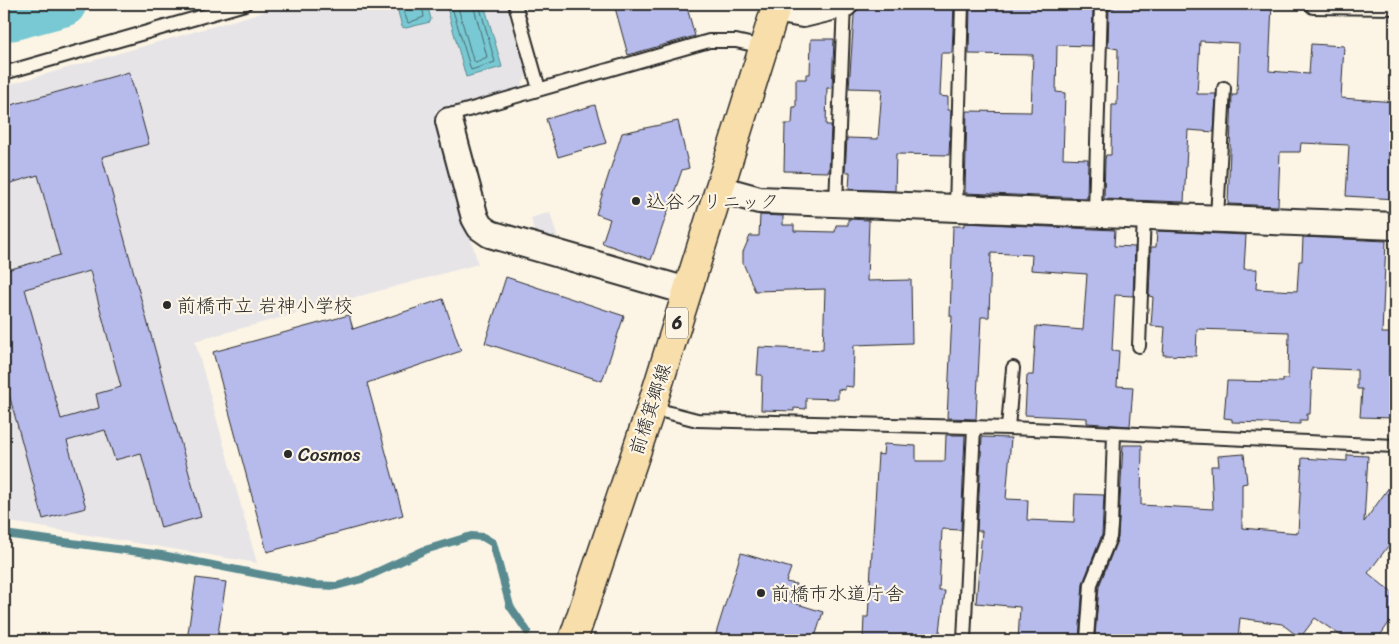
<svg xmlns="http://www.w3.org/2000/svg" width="1399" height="644" viewBox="0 0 1399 644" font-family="Sriracha,'Klee One',sans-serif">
	<rect width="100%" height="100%" fill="#fcf5e5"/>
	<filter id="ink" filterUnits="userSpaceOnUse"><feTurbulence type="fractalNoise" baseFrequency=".02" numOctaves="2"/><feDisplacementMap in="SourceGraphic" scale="10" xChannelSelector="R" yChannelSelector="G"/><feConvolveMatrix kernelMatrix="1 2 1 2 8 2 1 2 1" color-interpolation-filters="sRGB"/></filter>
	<g filter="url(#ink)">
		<path fill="#e7e4e7" d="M 291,4 L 506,4 L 527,76 L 519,89 L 435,111 L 478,264 L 195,341 L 257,563 L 4,521 L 4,86 Z
			M 550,212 L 560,246 L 539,252 L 531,218 Z"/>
		<path fill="#78c9d3" stroke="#598a90" d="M 396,4 L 427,4 L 431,19 L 430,22 L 406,28 L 402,27 Z
			M 446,4 L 484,4 L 502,67 L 466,77 Z"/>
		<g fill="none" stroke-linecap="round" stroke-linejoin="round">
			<path stroke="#4a6a6e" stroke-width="1" d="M 401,4 L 408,23 L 424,17 L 422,4
				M 451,4 L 471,70 L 495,62 L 479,4
				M 457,4 L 473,60 L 476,62 L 487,57 L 473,4"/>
			<path stroke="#598a90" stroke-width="8" d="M 4,534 L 162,555 L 314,585 L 336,586 L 362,579 L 425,550 L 471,536 L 483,537 L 493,543 L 510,606 L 527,631"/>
			<path stroke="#78c9d3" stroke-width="45" d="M 4,17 L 12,18 L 64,4"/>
		</g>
		<path fill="#b7bbec" stroke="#2b2b2b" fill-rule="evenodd" d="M 614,4 L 686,4 L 695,36 L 628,55 Z
			M 875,4 L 954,4 L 952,53 L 941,53 L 939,96 L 948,97 L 948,110 L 951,110 L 949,155 L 896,154 L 895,191 L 849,189 L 850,172 L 845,172 L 847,138 L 878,139 L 882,89 L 849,88 L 854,15 L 858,9 L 875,7 Z
			M 970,4 L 1057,4 L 1057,6 L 1093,7 L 1092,46 L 1057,45 L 1056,92 L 1065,93 L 1063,158 L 1088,159 L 1087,198 L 965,193 L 967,111 L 1031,112 L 1033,55 L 969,54 Z
			M 1114,4 L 1272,4 L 1269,71 L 1309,74 L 1311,44 L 1344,46 L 1341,98 L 1395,102 L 1395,199 L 1346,196 L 1349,145 L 1301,143 L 1300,152 L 1280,152 L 1278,206 L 1228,204 L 1232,95 L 1237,95 L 1239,43 L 1200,41 L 1197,94 L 1216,94 L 1214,132 L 1188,130 L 1184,202 L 1104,199 L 1105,159 L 1106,155 L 1111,155 L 1112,105 L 1117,105 L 1118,49 L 1108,47 L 1109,8 L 1114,8 Z
			M 811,39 L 834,39 L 832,88 L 827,88 L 826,125 L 831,125 L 829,172 L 784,171 L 785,124 L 792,124 L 793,107 L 796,107 L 796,79 L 806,79 L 806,74 L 810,74 Z
			M 129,72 L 149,144 L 102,157 L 201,517 L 161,528 L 141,453 L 115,460 L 105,430 L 67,441 L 86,508 L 43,519 L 4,376 L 4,271 L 60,255 L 38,175 L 4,185 L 4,107 ZM 90,271 L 121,387 L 96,394 L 99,408 L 61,419 L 25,289 Z
			M 595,105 L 606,143 L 558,157 L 546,119 Z
			M 678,121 L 689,168 L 682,170 L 651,260 L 602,243 L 610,219 L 596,214 L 622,133 Z
			M 760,215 L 783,216 L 783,225 L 794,225 L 794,231 L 835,232 L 836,225 L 848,225 L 848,219 L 869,220 L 867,281 L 911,280 L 912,343 L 854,345 L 853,387 L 845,386 L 845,390 L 838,389 L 838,399 L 806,398 L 806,409 L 794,408 L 794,411 L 761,410 L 762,375 L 757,375 L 759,347 L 823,350 L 825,289 L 755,291 L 743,263 L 743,252 L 750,236 L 759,236 Z
			M 964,223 L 1115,230 L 1114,246 L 1135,247 L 1133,296 L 1115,295 L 1112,350 L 1119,351 L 1117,386 L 1133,387 L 1130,426 L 1087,423 L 1087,418 L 1025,415 L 1027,375 L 1033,375 L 1036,326 L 1083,330 L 1087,274 L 1031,270 L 1032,255 L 991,253 L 989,317 L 981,317 L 976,419 L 947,418 L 952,316 L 950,316 L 953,226 L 964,226 Z
			M 1157,231 L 1246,235 L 1244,269 L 1257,269 L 1256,289 L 1297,291 L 1299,261 L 1302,261 L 1303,237 L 1386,241 L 1382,333 L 1390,333 L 1389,372 L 1395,372 L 1395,403 L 1392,403 L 1392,418 L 1360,417 L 1362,389 L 1357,389 L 1357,370 L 1312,368 L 1310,414 L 1307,414 L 1307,420 L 1300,420 L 1300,424 L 1232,422 L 1232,419 L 1224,418 L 1227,381 L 1283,382 L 1283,379 L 1288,379 L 1289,332 L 1197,329 L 1196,356 L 1163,355 L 1165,327 L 1151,326 L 1153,297 L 1149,296 L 1151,247 L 1156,247 Z
			M 506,277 L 624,316 L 602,381 L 485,343 Z
			M 443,299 L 461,351 L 367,383 L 403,515 L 267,552 L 213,352 L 349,315 L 353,329 Z
			M 946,435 L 965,435 L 961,530 L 942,529 L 939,591 L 945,591 L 939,640 L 863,640 L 864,617 L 868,617 L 878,454 L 883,455 L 884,444 L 916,446 L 916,461 L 945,461 Z
			M 982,437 L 1011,438 L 1006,499 L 1028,500 L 1027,520 L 1074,522 L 1075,494 L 1104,495 L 1102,535 L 1083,583 L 1079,640 L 1018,640 L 1020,607 L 976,603 L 982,531 L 977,531 Z
			M 1123,445 L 1142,445 L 1141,505 L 1213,509 L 1211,466 L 1219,466 L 1218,456 L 1244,454 L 1247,483 L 1242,484 L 1242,528 L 1298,533 L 1302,458 L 1347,461 L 1347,455 L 1368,456 L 1364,522 L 1395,479 L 1395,537 L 1368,573 L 1395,595 L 1395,614 L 1377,640 L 1347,640 L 1315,618 L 1300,638 L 1282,624 L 1240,618 L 1238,640 L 1199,637 L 1199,640 L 1095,637 L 1099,586 L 1118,538 Z
			M 741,553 L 791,568 L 786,582 L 796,584 L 791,602 L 823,612 L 814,640 L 714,640 Z
			M 196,578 L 226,582 L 217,640 L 187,640 Z"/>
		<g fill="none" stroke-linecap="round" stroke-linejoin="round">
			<g stroke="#2b2b2b" stroke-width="16">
				<path id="service" d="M 515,4 L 539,89
					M 1313,7 L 1395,8
					M 4,73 L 245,4
					M 449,121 L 454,114 L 709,41 L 736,41 L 763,47
					M 836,203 L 844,4
					M 956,207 L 962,4
					M 1095,213 L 1101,4
					M 1217,218 L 1224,88
					M 1139,346 L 1144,215
					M 651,408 L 697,420 L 1008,428 L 1395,446
					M 1008,428 L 1013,368
					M 1087,639 L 1091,584 L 1110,537 L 1111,526 L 1114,434
					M 964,640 L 974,427"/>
			</g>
			<g stroke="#2b2b2b" stroke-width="30">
				<path id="minor" d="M 775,9 L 803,14 L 844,4
					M 449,121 L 475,218 L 480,227 L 490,234 L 687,291
					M 719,189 L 759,200 L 1395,226"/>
			</g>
			<g stroke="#2b2b2b" stroke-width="31">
				<path id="primary" d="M 573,640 L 651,408 L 777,4"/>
			</g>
			<use href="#service" stroke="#fcf5e5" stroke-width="12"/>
			<use href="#minor" stroke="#fcf5e5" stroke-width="26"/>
			<use href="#primary" stroke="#f8deab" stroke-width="28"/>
		</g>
	</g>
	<g fill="#2b2b2b" stroke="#fcf5e5" stroke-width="2">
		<circle cx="636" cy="201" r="5"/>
		<circle cx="167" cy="305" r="5"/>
		<circle cx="288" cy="454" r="5"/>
		<circle cx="761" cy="593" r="5"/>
	</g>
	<g text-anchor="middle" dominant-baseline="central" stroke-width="4.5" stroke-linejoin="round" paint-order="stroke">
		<rect fill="#fcf5e5" stroke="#6a6863" stroke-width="1" x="666" y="307.5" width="22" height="31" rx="4"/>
		<g font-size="18" font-weight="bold" fill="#2b2b2b">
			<text x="677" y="323">6</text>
		</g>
		<g font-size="19" fill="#2b2b2b" stroke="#fcf5e5" text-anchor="start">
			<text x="646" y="201">込谷クリニック</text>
			<text x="177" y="305">前橋市立 岩神小学校</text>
			<text x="298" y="454">Cosmos</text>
			<text x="771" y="593">前橋市水道庁舎</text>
		</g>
		<g font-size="19" fill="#2b2b2b" stroke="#fcf5e5">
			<text transform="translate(650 409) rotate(-72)">前橋箕郷線</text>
		</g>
	</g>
	<rect width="1399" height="644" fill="none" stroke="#fcf5e5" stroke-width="20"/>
	<rect x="10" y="10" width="1379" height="624" fill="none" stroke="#2b2b2b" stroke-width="2" filter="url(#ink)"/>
</svg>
